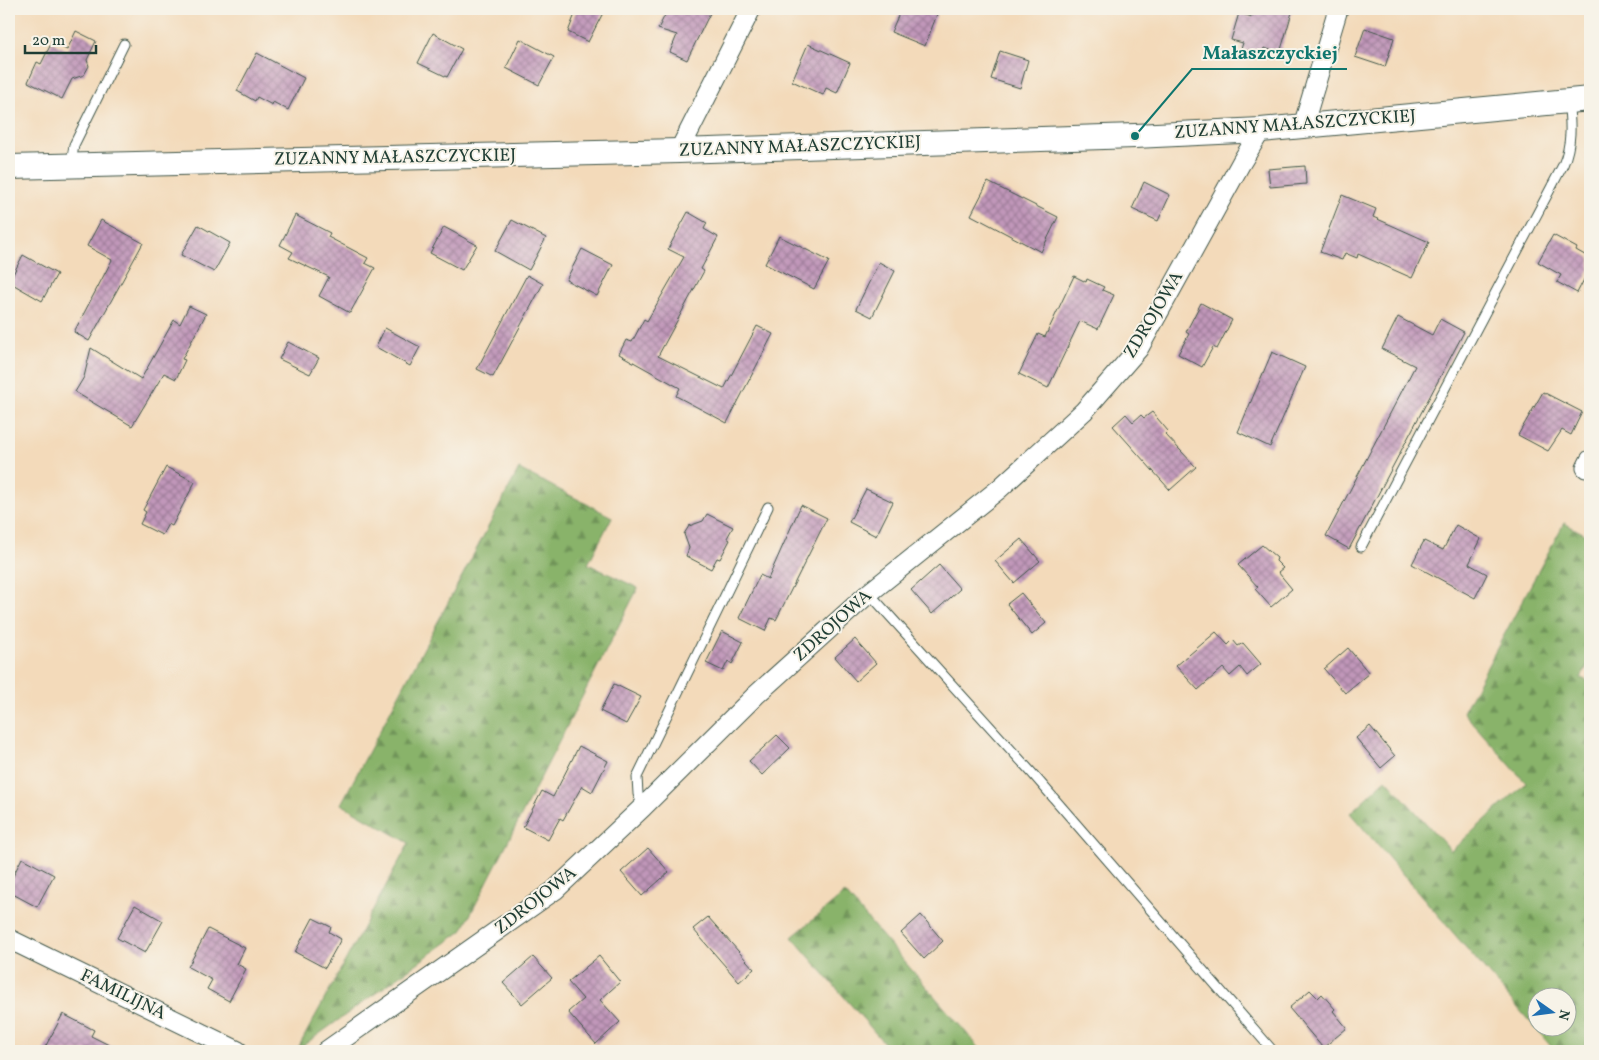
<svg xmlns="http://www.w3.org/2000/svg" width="1599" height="1060" viewBox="0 0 1599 1060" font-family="Vollkorn,serif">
	<defs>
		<pattern id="forest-firs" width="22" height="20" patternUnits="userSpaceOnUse" patternTransform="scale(1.25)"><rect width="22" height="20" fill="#89b36a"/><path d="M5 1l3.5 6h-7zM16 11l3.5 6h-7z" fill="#6f9358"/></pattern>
		<pattern id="building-cross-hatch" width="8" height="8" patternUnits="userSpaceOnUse" patternTransform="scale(1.25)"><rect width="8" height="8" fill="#c197ba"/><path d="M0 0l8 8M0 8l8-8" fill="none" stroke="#9c7c98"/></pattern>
	</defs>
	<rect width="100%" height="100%" fill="#f7f3e8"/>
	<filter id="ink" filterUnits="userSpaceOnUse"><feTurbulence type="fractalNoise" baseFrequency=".02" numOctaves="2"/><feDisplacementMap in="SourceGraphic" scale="10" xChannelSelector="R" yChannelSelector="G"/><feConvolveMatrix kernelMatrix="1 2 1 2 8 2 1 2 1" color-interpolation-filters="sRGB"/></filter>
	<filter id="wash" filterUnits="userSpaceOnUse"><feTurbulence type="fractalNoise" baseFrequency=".0096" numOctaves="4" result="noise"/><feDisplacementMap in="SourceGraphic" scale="20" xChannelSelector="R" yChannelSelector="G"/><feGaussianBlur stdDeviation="1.12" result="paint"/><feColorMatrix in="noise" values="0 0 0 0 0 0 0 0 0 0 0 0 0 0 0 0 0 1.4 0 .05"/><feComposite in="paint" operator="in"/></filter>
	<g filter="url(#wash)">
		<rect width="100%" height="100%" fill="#f3daba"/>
		<path fill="url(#forest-firs)" stroke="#54784f" fill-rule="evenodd" d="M 519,469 L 612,517 L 588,564 L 638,588 L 462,931 L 297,1050 L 409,843 L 341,804 Z
			M 1564,523 L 1590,537 L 1590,660 L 1581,678 L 1590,682 L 1590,1051 L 1555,1051 L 1350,813 L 1386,779 L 1451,851 L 1526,783 L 1463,712 ZM 1536,998 L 1566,998 L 1566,1028 L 1536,1028 Z
			M 845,893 L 982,1051 L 891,1051 L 792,937 Z"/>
		<g id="blocks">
			<path fill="url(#building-cross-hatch)" d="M 577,9 L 605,9 L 588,42 L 568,32 Z
				M 668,9 L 712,9 L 687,60 L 670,52 L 677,35 L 658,29 Z
				M 901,9 L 939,9 L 925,46 L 891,32 Z
				M 1268,9 L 1293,9 L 1280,53 L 1264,48 L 1262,55 L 1241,49 L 1243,43 L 1231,40 L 1239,13 L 1252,17 L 1254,10 L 1266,13 Z
				M 1365,28 L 1394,38 L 1385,67 L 1355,57 Z
				M 76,31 L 96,41 L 87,60 L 89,66 L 84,75 L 72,79 L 62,99 L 28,82 L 37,62 L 41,64 L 52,42 L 67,50 Z
				M 433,33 L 462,49 L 447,77 L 418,63 Z
				M 520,39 L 554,57 L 539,85 L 506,68 Z
				M 808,44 L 850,63 L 837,93 L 826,88 L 823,95 L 792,81 Z
				M 1000,51 L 1028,60 L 1020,88 L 991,79 Z
				M 257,53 L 304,78 L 288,110 L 273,102 L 272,105 L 257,97 L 255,101 L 237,91 Z
				M 1305,166 L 1306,184 L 1270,187 L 1268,169 Z
				M 988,182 L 1058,217 L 1041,252 L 971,215 Z
				M 1144,182 L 1170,195 L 1158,221 L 1132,209 Z
				M 1342,195 L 1376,209 L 1373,217 L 1429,242 L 1412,278 L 1358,254 L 1357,258 L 1345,253 L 1342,260 L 1320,252 Z
				M 688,212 L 707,223 L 704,229 L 718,237 L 701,269 L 704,271 L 658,356 L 724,389 L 757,326 L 773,334 L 727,423 L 676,396 L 680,388 L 619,354 L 626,340 L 632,342 L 644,319 L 647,321 L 684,257 L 668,249 Z
				M 295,215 L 330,233 L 328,237 L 368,258 L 365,263 L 375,268 L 350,313 L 319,296 L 329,277 L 289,258 L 293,252 L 280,245 Z
				M 101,220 L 143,243 L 89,341 L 74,332 L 112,260 L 87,246 Z
				M 512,220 L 546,238 L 529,270 L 495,251 Z
				M 198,225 L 230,243 L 214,272 L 181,255 Z
				M 444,227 L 477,245 L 462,270 L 430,253 Z
				M 1553,235 L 1577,248 L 1576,250 L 1590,258 L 1590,268 L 1577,293 L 1557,282 L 1561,275 L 1538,262 Z
				M 779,236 L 829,261 L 814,289 L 765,264 Z
				M 582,249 L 613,265 L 597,296 L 566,280 Z
				M 23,255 L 57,274 L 42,301 L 9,282 Z
				M 879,262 L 895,271 L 872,317 L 856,309 Z
				M 527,275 L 543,284 L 493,377 L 477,369 Z
				M 1074,276 L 1086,282 L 1087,279 L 1104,287 L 1102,290 L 1114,295 L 1098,329 L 1080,321 L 1048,388 L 1019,374 L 1038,334 L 1045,337 Z
				M 1201,303 L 1232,320 L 1217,349 L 1213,347 L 1202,367 L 1178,354 L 1189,334 L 1186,332 Z
				M 189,306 L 206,314 L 182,359 L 185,360 L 176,379 L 164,373 L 132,426 L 75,392 L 84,377 L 91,348 L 141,379 L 174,320 L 180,324 Z
				M 1398,317 L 1432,335 L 1440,319 L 1464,332 L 1349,549 L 1326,536 L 1415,366 L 1382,349 Z
				M 385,328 L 420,347 L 410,366 L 376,347 Z
				M 288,342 L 319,358 L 310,374 L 279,359 Z
				M 1272,352 L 1305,367 L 1270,447 L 1238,432 Z
				M 1543,392 L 1582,412 L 1571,435 L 1562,430 L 1548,451 L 1518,435 Z
				M 1152,412 L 1168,431 L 1165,434 L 1196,467 L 1170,490 L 1113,426 L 1126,414 L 1133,422 L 1141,415 L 1144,418 Z
				M 166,467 L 195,482 L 172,526 L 168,524 L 162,535 L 140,524 L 146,512 L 143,510 Z
				M 866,489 L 893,502 L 876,536 L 849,522 Z
				M 801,505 L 827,518 L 776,620 L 771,618 L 765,631 L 739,618 L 760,575 L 768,579 Z
				M 707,514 L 733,527 L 727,538 L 730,540 L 720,559 L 717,558 L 711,569 L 686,556 L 689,548 L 684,534 L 689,526 L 703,521 Z
				M 1456,525 L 1481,539 L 1469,564 L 1487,574 L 1475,598 L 1412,564 L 1424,541 L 1443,550 Z
				M 1021,539 L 1040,561 L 1014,583 L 995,561 Z
				M 1262,545 L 1277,558 L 1276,561 L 1283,568 L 1278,572 L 1292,589 L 1271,607 L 1255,589 L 1258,587 L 1238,565 Z
				M 939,565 L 960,589 L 932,614 L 911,590 Z
				M 1021,593 L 1046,623 L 1032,635 L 1007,604 Z
				M 722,631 L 743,642 L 732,664 L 728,661 L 723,671 L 706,663 Z
				M 1216,632 L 1228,645 L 1233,640 L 1238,646 L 1243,643 L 1261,664 L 1247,676 L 1240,667 L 1230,676 L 1223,668 L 1198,690 L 1176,666 Z
				M 855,639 L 876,663 L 856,681 L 835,657 Z
				M 1348,648 L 1369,673 L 1345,693 L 1324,669 Z
				M 614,684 L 641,697 L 626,724 L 600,711 Z
				M 1370,726 L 1395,756 L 1381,768 L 1356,738 Z
				M 777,735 L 790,748 L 762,775 L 749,761 Z
				M 579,746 L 608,761 L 592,792 L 582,786 L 563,820 L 560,818 L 548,840 L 523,827 L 542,791 L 553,797 Z
				M 648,848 L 669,872 L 642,896 L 621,872 Z
				M 22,858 L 54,875 L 37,907 L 9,892 L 9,884 Z
				M 135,905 L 163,921 L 145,953 L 117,938 Z
				M 921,915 L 943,941 L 924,959 L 901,933 Z
				M 708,917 L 754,969 L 739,982 L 693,929 Z
				M 313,918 L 331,927 L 329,932 L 341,939 L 325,968 L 295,952 Z
				M 208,929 L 245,948 L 237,964 L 246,969 L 229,1001 L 207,989 L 212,980 L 188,967 Z
				M 599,956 L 620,982 L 600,1000 L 620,1022 L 596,1044 L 568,1012 L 583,999 L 568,982 Z
				M 533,957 L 552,978 L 522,1004 L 503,983 Z
				M 1310,990 L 1318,998 L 1322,994 L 1335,1009 L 1333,1011 L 1347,1028 L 1323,1048 L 1289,1008 Z
				M 63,1014 L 94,1030 L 91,1036 L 121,1051 L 43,1051 Z"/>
		</g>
	</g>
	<g filter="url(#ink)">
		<use href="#blocks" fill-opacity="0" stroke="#3f5548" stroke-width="1"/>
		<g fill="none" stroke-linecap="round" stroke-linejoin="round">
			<g stroke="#3f5548" stroke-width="11">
				<path id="service" d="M 71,164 L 74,145 L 124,44
					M 1361,547 L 1563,165 C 1572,144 1571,124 1568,101
					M 869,593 L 1032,773 L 1273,1051
					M 643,807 L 638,794 L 637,777 L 768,507"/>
			</g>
			<g stroke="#3f5548" stroke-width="21">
				<path id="minor" d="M 1303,126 L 1338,9
					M 679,151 L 751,9
					M 1586,468 L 1590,460
					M 9,939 L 238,1051
					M 326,1051 L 555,890 L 643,807 L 756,695 L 869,593 L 999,489 L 1084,411 L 1139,348 L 1241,163 L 1261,130"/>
			</g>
			<g stroke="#3f5548" stroke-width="26">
				<path id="tertiary" d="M 9,167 L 679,151 L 1135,136 L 1261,130 L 1590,99"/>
			</g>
			<use href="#service" stroke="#fff" stroke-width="9"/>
			<use href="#minor" stroke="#fff" stroke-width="19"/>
			<use href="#tertiary" stroke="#fff" stroke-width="24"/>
		</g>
	</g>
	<g text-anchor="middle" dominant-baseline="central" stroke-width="4" stroke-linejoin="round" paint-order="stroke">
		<g font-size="18" fill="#1f3d34" stroke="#f7f3e8">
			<text transform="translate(1295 125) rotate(-4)">ZUZANNY MAŁASZCZYCKIEJ</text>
			<text transform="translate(800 147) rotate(-2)">ZUZANNY MAŁASZCZYCKIEJ</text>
			<text transform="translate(395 158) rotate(-1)">ZUZANNY MAŁASZCZYCKIEJ</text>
			<text transform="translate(1154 315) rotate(-59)">ZDROJOWA</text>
			<text transform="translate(833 626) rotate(-42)">ZDROJOWA</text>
			<text transform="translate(536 901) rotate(-38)">ZDROJOWA</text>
			<text transform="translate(123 995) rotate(26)">FAMILIJNA</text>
		</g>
	</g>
	<path fill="none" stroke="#0f766e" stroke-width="2" d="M1135 136L1192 69H1347"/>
	<circle fill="#0f766e" stroke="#f7f3e8" stroke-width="2" cx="1135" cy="136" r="5"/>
	<g font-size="19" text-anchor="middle" font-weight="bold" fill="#0f766e" stroke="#f7f3e8" stroke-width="4" stroke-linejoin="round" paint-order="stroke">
		<text x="1270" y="59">Małaszczyckiej</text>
	</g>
	<rect width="1599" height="1060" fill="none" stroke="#f7f3e8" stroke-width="30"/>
	<g transform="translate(1552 1012) rotate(104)"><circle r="24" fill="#f7f3e8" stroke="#a1aaa0"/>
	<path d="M0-4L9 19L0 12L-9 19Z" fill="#1f6fb2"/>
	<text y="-8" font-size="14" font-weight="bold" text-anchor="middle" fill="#1f3d34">N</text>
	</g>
	<path d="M25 45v8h71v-8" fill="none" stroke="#1f3d34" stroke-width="2.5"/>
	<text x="32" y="45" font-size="15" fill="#1f3d34" stroke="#f7f3e8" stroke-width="4" paint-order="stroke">20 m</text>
</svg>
